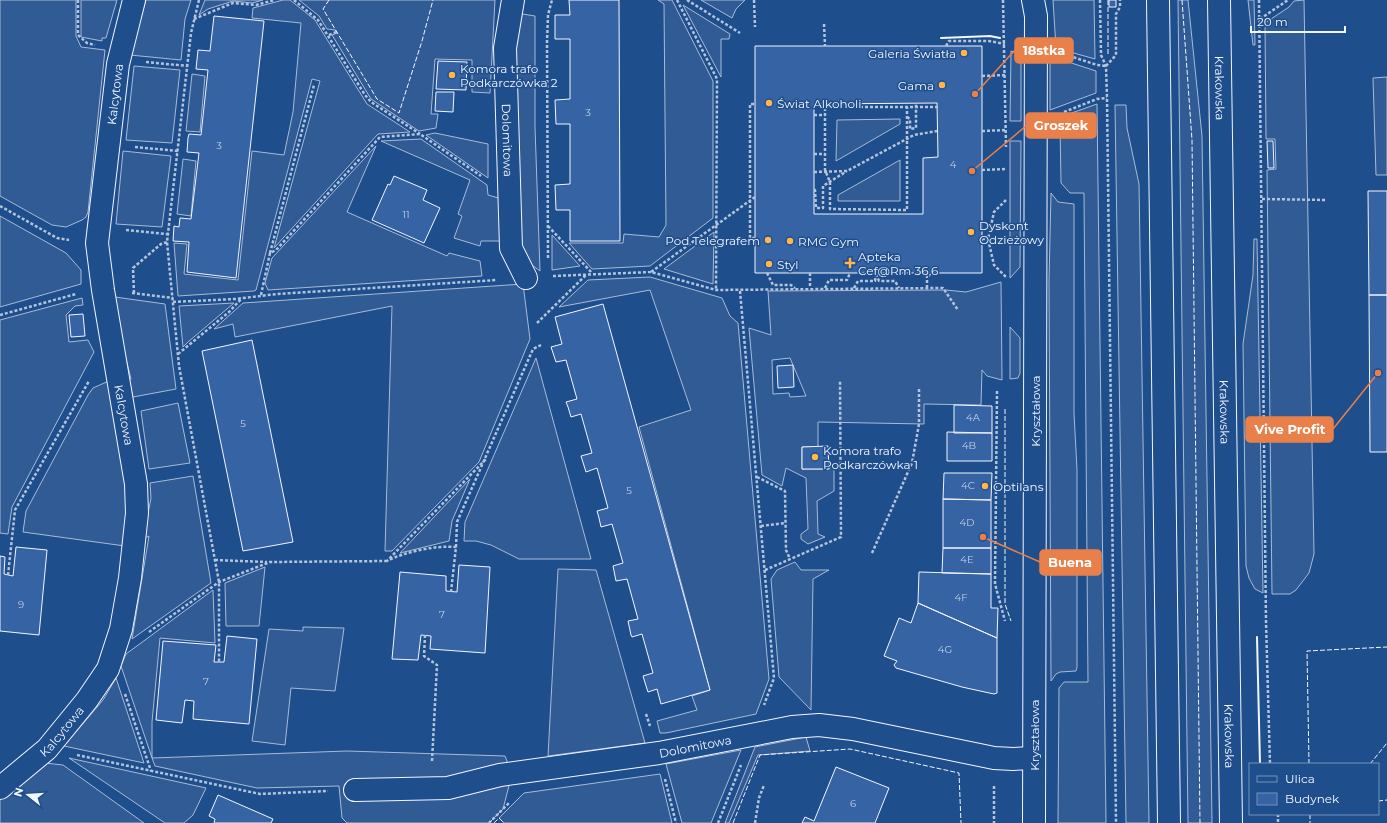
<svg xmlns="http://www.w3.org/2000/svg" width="1387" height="823" viewBox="0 0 1387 823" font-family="Montserrat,sans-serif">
	<rect width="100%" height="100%" fill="#1f4e8c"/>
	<path fill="#305b95" stroke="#a8bbd7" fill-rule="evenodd" d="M 0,0 L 76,0 L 76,36 L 81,47 L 105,50 L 88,212 L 86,217 L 82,220 L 66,227 L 52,225 L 0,196 Z
		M 81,0 L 117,0 L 106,38 L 102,38 L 102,41 L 81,37 Z
		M 146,0 L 191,0 L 185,19 L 181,60 L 130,55 Z
		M 205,0 L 263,0 L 252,3 L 233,1 L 208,9 L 199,15 Z
		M 283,0 L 290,0 L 315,20 L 367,104 L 410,132 L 378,134 L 274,248 L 320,81 L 312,79 L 256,290 L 254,291 L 178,296 L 174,243 L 187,244 L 184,274 L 238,280 L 252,151 L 284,155 L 293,112 L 301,23 L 252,18 L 253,8 Z
		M 299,0 L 495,0 L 490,93 L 472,92 L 472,60 L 435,59 L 431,114 L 438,114 L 436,128 L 419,131 L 371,99 L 332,35 L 337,33 L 335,30 L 327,29 L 319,16 Z
		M 658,0 L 672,0 L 713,81 L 713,218 L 650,266 L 592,269 L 569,243 L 623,243 L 624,234 L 659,237 L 666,225 L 664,4 Z
		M 701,0 L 745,0 L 736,9 L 732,18 Z
		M 1053,0 L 1094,0 L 1095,59 L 1056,48 Z
		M 1178,0 L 1188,0 L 1202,136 L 1212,823 L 1188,823 Z
		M 1248,0 L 1254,0 L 1255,45 L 1253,45 Z
		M 1304,0 L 1314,554 L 1309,573 L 1296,590 L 1290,594 L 1272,594 L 1267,170 L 1276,169 L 1275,139 L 1266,139 L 1265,23 L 1289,7 L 1294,1 Z
		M 683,5 L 730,34 L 729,39 L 721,39 L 721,77 Z
		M 516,13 L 535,16 L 535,127 L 540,271 L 521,257 L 514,40 Z
		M 1011,51 L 1017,53 L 1021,59 L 1021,121 L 1010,121 Z
		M 1050,56 L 1096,71 L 1096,93 L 1050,110 Z
		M 134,66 L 180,70 L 172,143 L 126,140 Z
		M 192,74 L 205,76 L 200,132 L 186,131 Z
		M 1387,77 L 1387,175 L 1376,175 L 1373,78 Z
		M 1097,104 L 1106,823 L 1058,823 L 1059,688 L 1064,682 L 1088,682 L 1084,193 L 1070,193 L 1061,183 L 1060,125 L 1066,115 Z
		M 1115,105 L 1126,105 L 1127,128 L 1139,184 L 1149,823 L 1126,823 Z
		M 900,119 L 900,124 L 836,161 L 837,120 Z
		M 435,133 L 488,144 L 488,178 L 426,135 Z
		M 421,139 L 487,185 L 488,195 L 502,199 L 504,241 L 481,241 L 480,246 L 454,238 L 462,216 L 458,214 L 470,180 L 381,141 Z
		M 1010,141 L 1021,141 L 1020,267 L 1010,278 Z
		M 376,146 L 347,212 L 447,256 L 449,253 L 480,261 L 482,276 L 268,290 L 265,283 L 272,258 Z
		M 123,151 L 171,156 L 162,227 L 116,224 Z
		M 183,159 L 196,161 L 191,216 L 177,214 Z
		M 900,160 L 900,201 L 838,201 L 838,195 Z
		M 1051,193 L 1058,202 L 1074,204 L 1074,413 L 1077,470 L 1077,667 L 1076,671 L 1060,672 L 1056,674 L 1051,681 L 1049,282 Z
		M 0,216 L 66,253 L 81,270 L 81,284 L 0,307 Z
		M 714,232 L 713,284 L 664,269 Z
		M 552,235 L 580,266 L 552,270 Z
		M 1254,239 L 1257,239 L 1263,593 L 1255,589 L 1249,578 L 1246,566 L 1243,344 L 1253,275 Z
		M 650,277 L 722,298 L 730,316 L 738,323 L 769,679 L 756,714 L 666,733 L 660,733 L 657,721 L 697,710 L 692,696 L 710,690 L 639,427 L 691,410 L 650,290 L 559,307 L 588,280 Z
		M 1001,282 L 1002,380 L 987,376 L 982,370 L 981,405 L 924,404 L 924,424 L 818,422 L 818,447 L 802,447 L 802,469 L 828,469 L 829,467 L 834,467 L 834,491 L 817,501 L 818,534 L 825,537 L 808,544 L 801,539 L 801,534 L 808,529 L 806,478 L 786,468 L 782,486 L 762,475 L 749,328 L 771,335 L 768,291 L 946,290 L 966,292 ZM 790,358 L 806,396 L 805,396 L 790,397 L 789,393 L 773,394 L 772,360 Z
		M 523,284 L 530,339 L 479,462 L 392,551 L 385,551 L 392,306 L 235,337 L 233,324 L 214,329 L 243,303 Z
		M 115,297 L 165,304 L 176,389 L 133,397 L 129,380 L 131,379 L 117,322 Z
		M 82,298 L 83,305 L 75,306 L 66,315 L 69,342 L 88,340 L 94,352 L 12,507 L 8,534 L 0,533 L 0,320 Z
		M 234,303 L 188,342 L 183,347 L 179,306 Z
		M 1010,327 L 1020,338 L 1020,373 L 1018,378 L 1010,379 Z
		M 536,358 L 591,559 L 519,559 L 491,545 L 476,541 L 464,541 L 465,522 Z
		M 111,380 L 117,413 L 129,519 L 125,546 L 23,532 L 26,511 L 88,395 L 93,388 Z
		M 178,403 L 190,463 L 149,469 L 141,411 Z
		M 193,476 L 211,583 L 132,639 L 149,536 L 143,539 L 151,498 L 150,483 Z
		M 470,479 L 452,521 L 449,541 L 400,553 Z
		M 795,562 L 801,570 L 829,570 L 813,579 L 811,710 L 779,677 L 771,579 L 777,570 Z
		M 265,567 L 259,626 L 226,626 L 225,583 Z
		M 558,569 L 596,570 L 645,743 L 548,756 Z
		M 213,590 L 215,643 L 160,638 L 152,722 L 152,758 L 347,751 L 505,756 L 512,774 L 503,809 L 489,823 L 347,823 L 342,818 L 339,786 L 257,788 L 155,766 L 152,758 L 121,666 L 126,654 Z
		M 303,627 L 344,628 L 335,691 L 291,688 L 285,745 L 252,741 L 269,629 L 303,631 Z
		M 116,678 L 144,763 L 64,746 L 103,700 Z
		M 806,737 L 810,751 L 758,755 L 729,823 L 725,823 L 755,747 Z
		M 741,750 L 711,823 L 682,823 L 666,764 Z
		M 69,758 L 206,788 L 193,815 L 184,823 L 165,823 Z
		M 45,763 L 63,765 L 144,823 L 0,823 L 0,798 Z
		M 660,774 L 672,823 L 504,823 L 499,818 L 524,793 Z"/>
	<path fill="#3563a3" stroke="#f2f6ff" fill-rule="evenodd" d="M 569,0 L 619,0 L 620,241 L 570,241 L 570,210 L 556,210 L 555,185 L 570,184 L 570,124 L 556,124 L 555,100 L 570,99 L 570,39 L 555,39 L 555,15 L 570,15 Z
		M 1109,0 L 1116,0 L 1116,7 L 1109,7 Z
		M 214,16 L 264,21 L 236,278 L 187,272 L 189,242 L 173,241 L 174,226 L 179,227 L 180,218 L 191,219 L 199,153 L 187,152 L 188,138 L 189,134 L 201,135 L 208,70 L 196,69 L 198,50 L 210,51 Z
		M 755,46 L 982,46 L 982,273 L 755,273 ZM 937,103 L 938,157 L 923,158 L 923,214 L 814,214 L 814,104 Z
		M 438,61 L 467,62 L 466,90 L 436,89 Z
		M 436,92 L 454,92 L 453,112 L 435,111 Z
		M 1267,141 L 1273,141 L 1274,168 L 1268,168 Z
		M 394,176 L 427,190 L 423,200 L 440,208 L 424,243 L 372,220 L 388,184 L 390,185 Z
		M 1368,191 L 1387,191 L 1387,295 L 1369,295 Z
		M 1369,295 L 1387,295 L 1387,452 L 1370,452 Z
		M 603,304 L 710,690 L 661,704 L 657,689 L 648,692 L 647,689 L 643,676 L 653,673 L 642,634 L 632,637 L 631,635 L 628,621 L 638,619 L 627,579 L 616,581 L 613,566 L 623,563 L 612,524 L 601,527 L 599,518 L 597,511 L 608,508 L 597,468 L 586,472 L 581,456 L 592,453 L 581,414 L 571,417 L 568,407 L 566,402 L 577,399 L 566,360 L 556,362 L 551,347 L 562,344 L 555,317 Z
		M 83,314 L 85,336 L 71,337 L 69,315 Z
		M 252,340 L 293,542 L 243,551 L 202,351 Z
		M 793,365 L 794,387 L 778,388 L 777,366 Z
		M 954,405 L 992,406 L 992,433 L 954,433 Z
		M 947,432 L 992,433 L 992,461 L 947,461 Z
		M 828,446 L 829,469 L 802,469 L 802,447 Z
		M 944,473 L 992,473 L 991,500 L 943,499 Z
		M 943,499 L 991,500 L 991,548 L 943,548 Z
		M 16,547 L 47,550 L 39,635 L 0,631 L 0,556 L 5,557 L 4,574 L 13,576 Z
		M 943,548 L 991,548 L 991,574 L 942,573 Z
		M 459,565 L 490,567 L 485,653 L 430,649 L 431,636 L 421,635 L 418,660 L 392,659 L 400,572 L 446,576 L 446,591 L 457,592 Z
		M 919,572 L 991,574 L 991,608 L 998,608 L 997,638 L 918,603 Z
		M 918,603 L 997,638 L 997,693 L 994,694 L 962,687 L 896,668 L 894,665 L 897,661 L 884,656 L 899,618 L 911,623 Z
		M 227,636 L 257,639 L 249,724 L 193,719 L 194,701 L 185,700 L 182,723 L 156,720 L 163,641 L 216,645 L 214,662 L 224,662 Z
		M 836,767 L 889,788 L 875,823 L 802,823 L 805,817 L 814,821 Z
		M 218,795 L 273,819 L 271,823 L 214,823 L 215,819 L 209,816 Z"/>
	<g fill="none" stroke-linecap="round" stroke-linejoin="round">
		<g stroke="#f2f6ff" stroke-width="24">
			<g id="minor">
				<path id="s1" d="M 513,0 L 505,48 L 511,248 L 526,278"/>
				<path d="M 1033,0 L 1036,16 L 1034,823"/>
				<path id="s2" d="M 0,788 L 47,749 L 87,700 L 108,669 L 121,629 L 130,578 L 137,513 L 136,484 L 103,290 L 97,243 L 118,64 L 134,0"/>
				<path id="s3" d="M 355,790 L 448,788 L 500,775 L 659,753 L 792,727 L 819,725 L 853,729 L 994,758 L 1013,759 L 1033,758"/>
			</g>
		</g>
		<g stroke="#f2f6ff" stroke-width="24">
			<g id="major">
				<path d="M 1158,0 L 1169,823"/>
				<path id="s4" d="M 1219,0 L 1231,823"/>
			</g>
		</g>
		<path stroke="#b3c4dc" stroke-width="2.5" stroke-dasharray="3 2" stroke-linecap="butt" d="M 78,0 L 78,35 L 87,43 L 95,45
			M 199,0 L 191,33 L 167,242 L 179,366 L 219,582 L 219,662
			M 294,0 L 318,20 L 365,95 L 371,102 L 420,134
			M 677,0 L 717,79 L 716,290
			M 687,0 L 740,33
			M 754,0 L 755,27
			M 1003,0 L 1006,147
			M 1100,0 L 1101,55 L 1106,66 L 1107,98 L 1116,823
			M 1259,0 L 1266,622 L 1270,764
			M 194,19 L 233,3 L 256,5 L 274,0
			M 1260,19 L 1288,0
			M 824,24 L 825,46
			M 329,35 L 336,32
			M 946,46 L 949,41 L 989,41 L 1005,44
			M 1064,54 L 1097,65 L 1106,66
			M 146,62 L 188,66
			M 1106,66 L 1116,55 L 1116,14 L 1120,7 L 1120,0
			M 982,76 L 1005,75
			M 825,103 L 825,170 L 830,182 L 830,209 L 907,210 L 907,107
			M 825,107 L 938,107
			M 1064,112 L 1097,99 L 1107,98
			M 814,115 L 825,115
			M 982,131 L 1007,130
			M 135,147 L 178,151
			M 814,154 L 825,154
			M 982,170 L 1006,169
			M 814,172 L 847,171 L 914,135 L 937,131
			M 814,190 L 815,190 L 816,208 L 823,208 L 823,186 L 847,171
			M 755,197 L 651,272 L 716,290 L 943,288 L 958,310
			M 1262,199 L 1326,200
			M 1006,200 L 994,212 L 988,239 L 994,265 L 1006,277
			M 0,206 L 57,238 L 69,240
			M 548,226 L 592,273
			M 126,230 L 167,234
			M 755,238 L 750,238 L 750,104 L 755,104
			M 982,239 L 988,239
			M 270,253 L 314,85
			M 548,258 L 547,42 L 548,15 L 552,0
			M 767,273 L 773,285 L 791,285 L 795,288
			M 810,273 L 810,288
			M 876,274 L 879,281 L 895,281 L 899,288
			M 553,276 L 651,272
			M 825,288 L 829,280 L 847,280 L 850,273
			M 854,288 L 858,281 L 875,281 L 876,273
			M 927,288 L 927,273
			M 740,291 L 774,678 L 764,705
			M 132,293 L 173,298
			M 134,293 L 133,268 L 161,244 L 167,242
			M 261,295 L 270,253 L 276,250 L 380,137 L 420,134 L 481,176
			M 173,302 L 235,299 L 277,294 L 497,280
			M 0,315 L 76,294
			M 537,323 L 587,274
			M 178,354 L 229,312 L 242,298
			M 997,391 L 995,584 L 1005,621
			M 757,477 L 785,491 L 786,550 L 790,559
			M 761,526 L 785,523
			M 456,547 L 457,522 L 533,349 L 541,345
			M 872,553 L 912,463 L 919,424 L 919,388
			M 215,560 L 267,562
			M 765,570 L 841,537 L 840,381
			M 8,575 L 15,510 L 89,381
			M 451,592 L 456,547 C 436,545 404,552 387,561 L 486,459
			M 149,632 L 219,582 L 270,562 L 387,561
			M 425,635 L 424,656 L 437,665 L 432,761
			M 125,694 L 151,771
			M 646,714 L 650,726
			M 77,755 L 260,794 L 328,791
			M 665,779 L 676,823
			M 994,786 L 994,823
			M 1278,814 L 1278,823
			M 489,823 L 510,802
			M 718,823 L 741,765
			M 755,823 L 759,798 L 764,785"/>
		<use href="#minor" stroke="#1f4e8c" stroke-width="22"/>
		<use href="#major" stroke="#1f4e8c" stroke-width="22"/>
		<path stroke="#b3c4dc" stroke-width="2.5" stroke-dasharray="3 2" stroke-linecap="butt" d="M 907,117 L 910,119 L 910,129 L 916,128 L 916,103"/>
		<path stroke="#f2f6ff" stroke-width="1" stroke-dasharray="5 2" stroke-linecap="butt" d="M 329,0 L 323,9 L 377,99 L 399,113 L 422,41 L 433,0
			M 1108,0 L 1108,54
			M 1182,0 L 1192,140 L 1200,823
			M 1005,409 L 1005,604 L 1011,621
			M 1309,764 L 1307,651 L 1387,647
			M 1370,764 L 1387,743
			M 1378,801 L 1387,800
			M 1310,814 L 1310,823
			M 494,823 L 499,818 L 504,823
			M 733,823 L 760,755 L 850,749 L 959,773 L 961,823"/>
		<path stroke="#f2f6ff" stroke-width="2" d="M 941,38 L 990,36 L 1000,38
			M 1257,637 L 1260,764"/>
	</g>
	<g fill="#ffb74d" stroke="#1f4e8c" stroke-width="1.5">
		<circle cx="964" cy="53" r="4"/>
		<circle cx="452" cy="75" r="4"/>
		<circle cx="942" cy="85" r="4"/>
		<circle cx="769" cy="103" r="4"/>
		<circle cx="971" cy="232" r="4"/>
		<circle cx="768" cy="240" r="4"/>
		<circle cx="790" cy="241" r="4"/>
		<path d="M848 257h4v4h4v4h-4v4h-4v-4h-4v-4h4z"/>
		<circle cx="769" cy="264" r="4"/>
		<circle cx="815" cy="457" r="4"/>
		<circle cx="985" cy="486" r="4"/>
	</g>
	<g text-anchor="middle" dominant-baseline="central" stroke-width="3" stroke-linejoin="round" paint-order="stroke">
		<g font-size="10" fill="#c3d1e8">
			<text x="588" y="112">3</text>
			<text x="219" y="145">3</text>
			<text x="953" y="164">4</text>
			<text x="406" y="214">11</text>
			<text x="973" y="417">4A</text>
			<text x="243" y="423">5</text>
			<text x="969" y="445">4B</text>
			<text x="968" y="485">4C</text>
			<text x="629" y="490">5</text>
			<text x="967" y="522">4D</text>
			<text x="967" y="559">4E</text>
			<text x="961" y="597">4F</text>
			<text x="21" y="604">9</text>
			<text x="442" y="614">7</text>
			<text x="945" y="649">4G</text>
			<text x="206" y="681">7</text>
			<text x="853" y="803">6</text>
		</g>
		<g font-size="12" fill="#f2f6ff" stroke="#1f4e8c" text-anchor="start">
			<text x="956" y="53" text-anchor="end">Galeria Światła</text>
			<text x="460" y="68">Komora trafo<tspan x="460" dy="14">Podkarczówka 2</tspan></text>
			<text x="934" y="85" text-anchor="end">Gama</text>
			<text x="777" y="103">Świat Alkoholi</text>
			<text x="979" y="225">Dyskont<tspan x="979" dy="14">Odzieżowy</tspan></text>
			<text x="760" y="240" text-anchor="end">Pod Telegrafem</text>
			<text x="798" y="241">RMG Gym</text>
			<text x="858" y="256">Apteka<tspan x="858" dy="14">Cef@Rm 36,6</tspan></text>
			<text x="777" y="264">Styl</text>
			<text x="823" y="450">Komora trafo<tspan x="823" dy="14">Podkarczówka 1</tspan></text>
			<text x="993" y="486">Optilans</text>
		</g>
		<g font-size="12" fill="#f2f6ff" stroke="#1f4e8c">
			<text stroke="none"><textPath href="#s4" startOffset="88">Krakowska</textPath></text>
			<text stroke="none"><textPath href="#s2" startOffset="744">Kalcytowa</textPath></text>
			<text stroke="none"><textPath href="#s1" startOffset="141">Dolomitowa</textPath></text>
			<text transform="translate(1035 411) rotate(-90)">Kryształowa</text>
			<text stroke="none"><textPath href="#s4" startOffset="412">Krakowska</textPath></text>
			<text transform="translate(124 415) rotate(80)">Kalcytowa</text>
			<text stroke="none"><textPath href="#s2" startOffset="84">Kalcytowa</textPath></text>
			<text transform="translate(1034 735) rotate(-90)">Kryształowa</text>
			<text stroke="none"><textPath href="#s4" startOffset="736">Krakowska</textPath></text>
			<text stroke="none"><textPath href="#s3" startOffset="344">Dolomitowa</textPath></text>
		</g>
	</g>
	<path fill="none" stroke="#ea8049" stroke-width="1.5" d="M975 94L1015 50M972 171L1026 126M1378 373L1333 429M983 537L1040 562"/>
	<g fill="#ea8049" stroke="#1f4e8c" stroke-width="1.5">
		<circle cx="975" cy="94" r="4"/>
		<circle cx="972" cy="171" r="4"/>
		<circle cx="1378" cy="373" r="4"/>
		<circle cx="983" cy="537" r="4"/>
	</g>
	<g fill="#ea8049" stroke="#ea8049" stroke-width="1.5">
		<rect x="1015" y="38" width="58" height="25" rx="4"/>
		<rect x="1026" y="113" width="70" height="25" rx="4"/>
		<rect x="1246" y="417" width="87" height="25" rx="4"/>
		<rect x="1040" y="550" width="61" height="25" rx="4"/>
	</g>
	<g font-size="13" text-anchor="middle" font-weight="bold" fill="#fff">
		<text x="1044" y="55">18stka</text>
		<text x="1061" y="130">Groszek</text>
		<text x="1290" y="434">Vive Profit</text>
		<text x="1070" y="567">Buena</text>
	</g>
	<rect x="1249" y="763" width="130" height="52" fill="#1f4e8c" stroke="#7391ba"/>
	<rect x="1257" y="776" width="20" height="6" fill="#1f4e8c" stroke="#7391ba"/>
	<text x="1285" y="783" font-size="12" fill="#f2f6ff">Ulica</text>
	<rect x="1257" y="793" width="20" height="12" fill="#3563a3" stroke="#7391ba"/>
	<text x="1285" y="803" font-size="12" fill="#f2f6ff">Budynek</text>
	<g transform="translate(28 795) rotate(287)" stroke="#1f4e8c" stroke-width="3" paint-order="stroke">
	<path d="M0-3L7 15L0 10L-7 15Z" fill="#f2f6ff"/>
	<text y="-6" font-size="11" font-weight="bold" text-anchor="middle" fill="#f2f6ff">N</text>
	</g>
	<path d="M1251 26v6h94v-6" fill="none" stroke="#f2f6ff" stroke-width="2"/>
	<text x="1257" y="26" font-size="12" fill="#f2f6ff" stroke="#1f4e8c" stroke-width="3" paint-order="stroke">20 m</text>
</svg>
